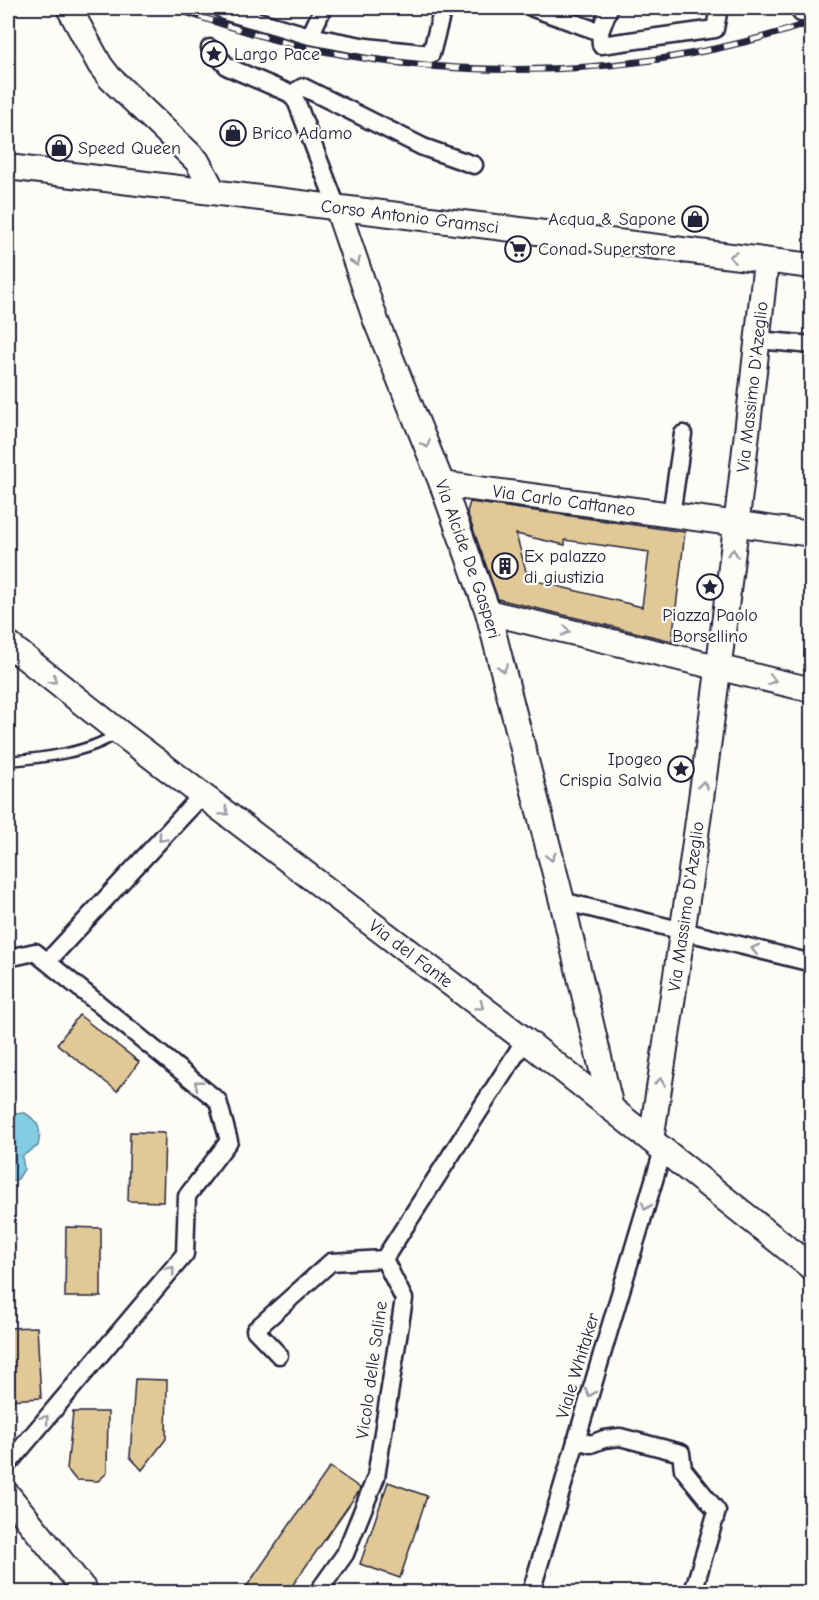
<svg xmlns="http://www.w3.org/2000/svg" width="819" height="1600" viewBox="0 0 819 1600" font-family="'Comic Neue',sans-serif">
	<rect width="100%" height="100%" fill="#fdfcf7"/>
	<filter id="ink" filterUnits="userSpaceOnUse"><feTurbulence type="fractalNoise" baseFrequency=".0167" numOctaves="2"/><feDisplacementMap in="SourceGraphic" scale="12" xChannelSelector="R" yChannelSelector="G"/><feConvolveMatrix kernelMatrix="1 2 1 2 8 2 1 2 1" color-interpolation-filters="sRGB"/></filter>
	<g filter="url(#ink)">
		<path fill="#83cde4" stroke="#5c89a0" stroke-width="1.5" d="M 25,1113 C 39,1122 42,1129 38,1146 L 22,1156 L 24,1169 L 18,1179 L 8,1183 L 8,1116 L 11,1114 Z"/>
		<path fill="#e1c997" stroke="#22223b" stroke-width="1.5" fill-rule="evenodd" d="M 470,502 L 685,532 L 672,641 L 498,599 L 467,512 ZM 516,534 L 565,545 L 565,540 L 649,552 L 642,607 L 528,579 Z
			M 79,1015 L 139,1062 L 117,1091 L 57,1044 Z
			M 130,1132 L 165,1133 L 163,1202 L 128,1201 Z
			M 66,1227 L 101,1228 L 101,1297 L 65,1297 Z
			M 37,1327 L 41,1398 L 8,1400 L 8,1328 Z
			M 135,1379 L 167,1380 L 166,1439 L 142,1470 L 130,1457 Z
			M 73,1412 L 108,1412 L 107,1473 L 98,1481 L 76,1480 L 67,1469 Z
			M 330,1467 L 360,1488 L 359,1491 L 287,1593 L 242,1593 Z
			M 388,1482 L 427,1496 L 400,1578 L 360,1564 Z"/>
		<g fill="none" stroke-linecap="round" stroke-linejoin="round">
			<g stroke="#22223b" stroke-width="13">
				<path id="lane" d="M 8,761 C 42,758 88,753 116,734"/>
			</g>
			<g stroke="#22223b" stroke-width="21">
				<path id="street" d="M 220,8 L 227,12 L 310,36 L 367,47 L 431,54 L 443,8
					M 533,8 L 600,32
					M 609,8 L 600,32 L 601,45 L 715,29 L 719,8
					M 801,13 L 802,8
					M 310,36 L 323,8
					M 210,48 L 228,67 L 291,94 L 297,103 L 337,207
					M 291,94 L 303,87 L 423,147 L 474,165
					M 758,340 L 812,345
					M 671,515 L 683,434
					M 562,901 L 812,963
					M 8,958 L 35,952 L 218,1101 L 229,1141 L 187,1196 L 185,1254 L 8,1464
					M 47,962 L 202,795
					M 279,1355 L 255,1330 L 331,1262 L 384,1259
					M 576,1440 L 591,1444 L 604,1439 L 620,1437 L 681,1453 L 683,1469 L 717,1511 L 693,1592
					M 318,1592 L 345,1554 L 376,1477 L 404,1299 L 384,1259 L 525,1040
					M 531,1592 L 663,1150"/>
			</g>
			<g stroke="#22223b" stroke-width="28">
				<g id="secondary">
					<path d="M 69,8 L 100,65 L 110,78 L 197,161 L 214,192"/>
					<path id="s1" d="M 8,167 L 812,266"/>
					<path id="s2" d="M 337,207 L 376,321 L 442,484 L 488,612 L 562,901 L 611,1108"/>
					<path id="s3" d="M 442,484 L 812,534"/>
					<path d="M 488,612 L 812,690"/>
					<path id="s4" d="M 8,644 L 119,732 L 525,1040 L 812,1268"/>
					<path id="s5" d="M 651,1140 C 697,848 735,555 766,261"/>
					<path d="M 8,1495 L 86,1592"/>
				</g>
			</g>
			<use href="#lane" stroke="#fdfcf7" stroke-width="8"/>
			<use href="#street" stroke="#fdfcf7" stroke-width="16"/>
			<use href="#secondary" stroke="#fdfcf7" stroke-width="24"/>
			<g stroke="#22223b" stroke-width="7">
				<path id="rail" d="M 173,8 C 213,21 254,35 295,45 C 463,83 648,78 812,22"/>
			</g>
			<use href="#rail" stroke="#fdfcf7" stroke-width="4.5" stroke-dasharray="14" stroke-linecap="butt"/>
		</g>
		<defs><path id="oneway-chevron" d="M-2-3.5L2.5 0L-2 3.5" fill="none" stroke-width="1.6" stroke-linecap="round" stroke-linejoin="round" transform="scale(1.5)"/></defs>
		<g stroke="#9a9aa2">
			<use href="#oneway-chevron" transform="translate(733 257) rotate(-173)"/>
			<use href="#oneway-chevron" transform="translate(356 262) rotate(71)"/>
			<use href="#oneway-chevron" transform="translate(426 444) rotate(68)"/>
			<use href="#oneway-chevron" transform="translate(733 553) rotate(-83)"/>
			<use href="#oneway-chevron" transform="translate(566 631) rotate(13)"/>
			<use href="#oneway-chevron" transform="translate(503 668) rotate(76)"/>
			<use href="#oneway-chevron" transform="translate(53 680) rotate(38)"/>
			<use href="#oneway-chevron" transform="translate(772 680) rotate(14)"/>
			<use href="#oneway-chevron" transform="translate(703 785) rotate(-83)"/>
			<use href="#oneway-chevron" transform="translate(225 812) rotate(37)"/>
			<use href="#oneway-chevron" transform="translate(162 838) rotate(133)"/>
			<use href="#oneway-chevron" transform="translate(551 857) rotate(76)"/>
			<use href="#oneway-chevron" transform="translate(755 949) rotate(-166)"/>
			<use href="#oneway-chevron" transform="translate(480 1006) rotate(37)"/>
			<use href="#oneway-chevron" transform="translate(660 1082) rotate(-81)"/>
			<use href="#oneway-chevron" transform="translate(198 1084) rotate(-141)"/>
			<use href="#oneway-chevron" transform="translate(646 1206) rotate(107)"/>
			<use href="#oneway-chevron" transform="translate(171 1270) rotate(-50)"/>
			<use href="#oneway-chevron" transform="translate(590 1393) rotate(107)"/>
			<use href="#oneway-chevron" transform="translate(45 1419) rotate(-50)"/>
		</g>
	</g>
	<defs>
		<g id="sight-ring" transform="scale(1.35)"><circle r="9.5" fill="#fdfcf7" stroke="#22223b" stroke-width="1.5"/><path d="M0-6L1.8-2.2L6-1.7L2.9 1.2L3.7 5.4L0 3.3L-3.7 5.4L-2.9 1.2L-6-1.7L-1.8-2.2Z" fill="#22223b"/></g>
		<g id="shop-ring" transform="scale(1.35)"><circle r="9.5" fill="#fdfcf7" stroke="#22223b" stroke-width="1.5"/><path d="M-5-2.5h2.3a2.7 3.5 0 0 1 5.4 0H5L5.5 6h-11ZM-1.5-2.5h3a1.5 2.3 0 0 0-3 0Z" fill="#22223b"/></g>
		<g id="supermarket-ring" transform="scale(1.35)"><circle r="9.5" fill="#fdfcf7" stroke="#22223b" stroke-width="1.5"/><path d="M-6-5.5h2.5l.6 2H6L4.5 2H-2.5L-4.4-4H-6ZM-1.5 3.2a1.3 1.3 0 1 0 .1 0ZM3 3.2a1.3 1.3 0 1 0 .1 0Z" fill="#22223b"/></g>
		<g id="building-ring" transform="scale(1.35)"><circle r="9.5" fill="#fdfcf7" stroke="#22223b" stroke-width="1.5"/><path d="M-4-6H4V6H1V3H-1V6H-4ZM-2.5-4.3h1.7v1.8h-1.7ZM.8-4.3h1.7v1.8H.8ZM-2.5-1h1.7V.8h-1.7ZM.8-1h1.7V.8H.8Z" fill="#22223b"/></g>
	</defs>
	<g fill-rule="evenodd">
		<use href="#sight-ring" x="214" y="54"/>
		<use href="#shop-ring" x="233" y="133"/>
		<use href="#shop-ring" x="59" y="148"/>
		<use href="#shop-ring" x="695" y="219"/>
		<use href="#supermarket-ring" x="518" y="249"/>
		<use href="#building-ring" x="505" y="566"/>
		<use href="#sight-ring" x="710" y="587"/>
		<use href="#sight-ring" x="681" y="769"/>
	</g>
	<g text-anchor="middle" dominant-baseline="central" stroke-width="4.5" stroke-linejoin="round" paint-order="stroke">
		<g font-size="18" fill="#22223b" stroke="#fdfcf7" text-anchor="start">
			<text x="234" y="54">Largo Pace</text>
			<text x="252" y="133">Brico Adamo</text>
			<text x="78" y="148">Speed Queen</text>
			<text x="676" y="219" text-anchor="end">Acqua &amp; Sapone</text>
			<text x="538" y="249">Conad Superstore</text>
			<text x="524" y="556">Ex palazzo<tspan x="524" dy="21">di giustizia</tspan></text>
			<text x="710" y="615" text-anchor="middle">Piazza Paolo<tspan x="710" dy="21">Borsellino</tspan></text>
			<text x="662" y="759" text-anchor="end">Ipogeo<tspan x="662" dy="21">Crispia Salvia</tspan></text>
		</g>
		<g font-size="18" fill="#22223b" stroke="#fdfcf7">
			<text stroke="none"><textPath href="#s1" startOffset="405">Corso Antonio Gramsci</textPath></text>
			<text stroke="none"><textPath href="#s5" startOffset="760">Via Massimo D'Azeglio</textPath></text>
			<text stroke="none"><textPath href="#s3" startOffset="123">Via Carlo Cattaneo</textPath></text>
			<text stroke="none"><textPath href="#s2" startOffset="376">Via Alcide De Gasperi</textPath></text>
			<text stroke="none"><textPath href="#s5" startOffset="236">Via Massimo D'Azeglio</textPath></text>
			<text stroke="none"><textPath href="#s4" startOffset="508">Via del Fante</textPath></text>
			<text transform="translate(578 1366) rotate(-73)">Viale Whitaker</text>
			<text transform="translate(372 1370) rotate(-82)">Vicolo delle Saline</text>
		</g>
	</g>
	<rect width="819" height="1600" fill="none" stroke="#fdfcf7" stroke-width="30"/>
	<rect x="15" y="15" width="789" height="1570" fill="none" stroke="#22223b" stroke-width="2" filter="url(#ink)"/>
</svg>
